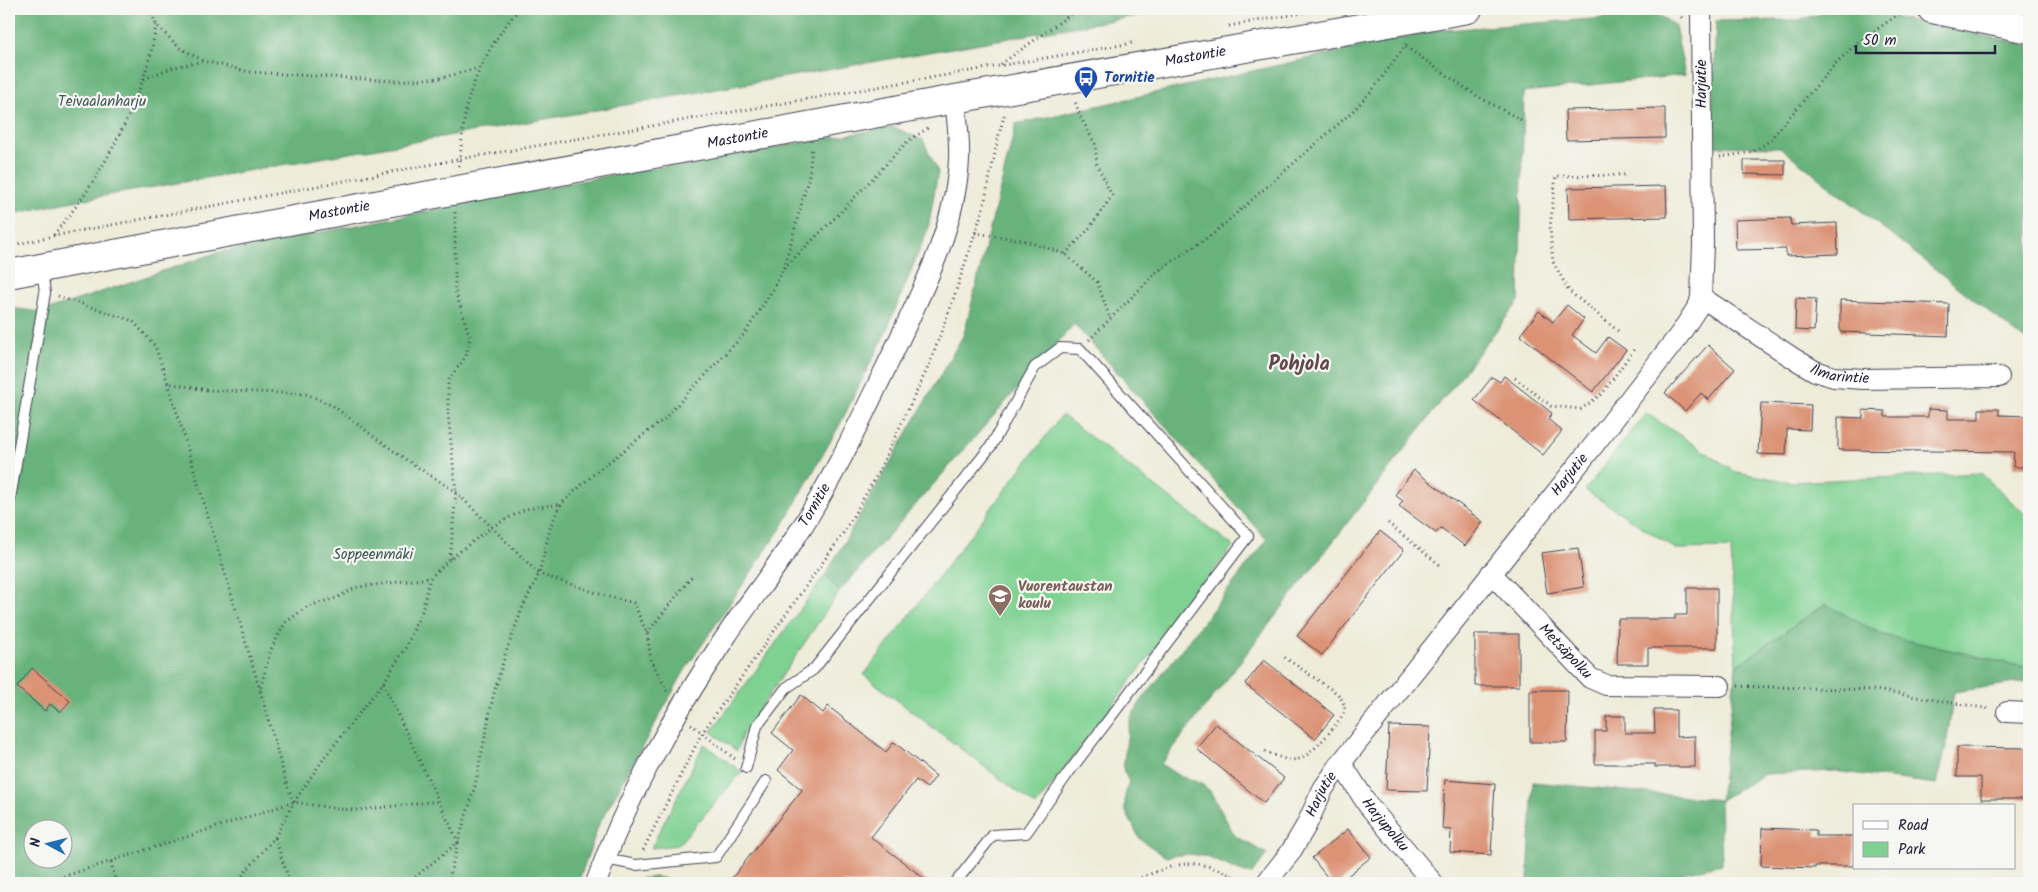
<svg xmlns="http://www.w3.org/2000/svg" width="2038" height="892" viewBox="0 0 2038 892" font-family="Kalam,sans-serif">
	<rect width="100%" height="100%" fill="#f6f6f2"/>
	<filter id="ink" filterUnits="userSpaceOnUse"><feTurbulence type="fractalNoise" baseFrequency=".02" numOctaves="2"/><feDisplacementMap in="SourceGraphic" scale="10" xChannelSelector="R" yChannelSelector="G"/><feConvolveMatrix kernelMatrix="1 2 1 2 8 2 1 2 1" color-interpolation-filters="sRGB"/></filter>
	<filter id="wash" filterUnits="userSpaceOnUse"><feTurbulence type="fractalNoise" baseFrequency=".0096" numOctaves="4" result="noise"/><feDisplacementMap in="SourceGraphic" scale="20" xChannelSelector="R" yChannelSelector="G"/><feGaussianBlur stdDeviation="1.12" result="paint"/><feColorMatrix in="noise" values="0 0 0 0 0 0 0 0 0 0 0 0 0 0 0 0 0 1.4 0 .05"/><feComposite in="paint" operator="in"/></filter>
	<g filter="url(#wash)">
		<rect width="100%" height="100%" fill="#eeecd9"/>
		<path fill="#7fd192" stroke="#507a66" d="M 1646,413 L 1736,472 L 1791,482 L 1981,473 L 2028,517 L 2029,514 L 2029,668 L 1883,635 L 1825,604 L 1736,666 L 1731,548 L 1676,549 L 1585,490 Z
			M 1062,415 L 1233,546 L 1036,806 L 864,675 Z
			M 826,574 L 839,592 L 742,735 L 737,751 L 711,732 Z
			M 704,744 L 742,772 L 678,845 L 651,848 Z
			M 1528,881 L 1646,882 L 1646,883 L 1526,883 Z"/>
		<path fill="#67b37c" stroke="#446a5c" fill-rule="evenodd" d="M 9,9 L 1176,9 L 63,203 L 9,215 Z
			M 1833,10 L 1894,17 L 2029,45 L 2029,343 L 1780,147 L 1711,146 L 1716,21 L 1799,20 Z
			M 1658,14 L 1675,26 L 1685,75 L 1524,92 L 1519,301 L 1161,764 L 1179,776 L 1200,783 L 1210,791 L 1235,836 L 1267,854 L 1252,874 C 1234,872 1220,860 1202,856 C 1190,853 1177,855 1166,857 L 1140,839 L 1125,810 L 1125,796 L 1129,782 L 1123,769 L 1128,731 L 1131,717 L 1142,700 L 1267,540 L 1074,324 L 839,592 L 826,574 L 964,334 L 1016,124 L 1431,31 Z
			M 893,127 L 923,140 L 938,172 L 928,229 L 886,332 L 839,426 L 783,525 L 685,670 L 599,824 L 578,883 L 9,883 L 9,308 L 42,312 L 216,253 L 601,177 ZM 32,830 L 62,830 L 62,860 L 32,860 Z
			M 1825,604 L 1883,635 L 2029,668 L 2029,681 L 1954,692 L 1946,746 L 1937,784 L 1835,771 L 1765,774 L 1720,800 L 1722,864 L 1646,882 L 1528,881 L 1533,782 L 1720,800 L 1736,666 Z
			M 655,877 L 693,883 L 637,883 L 638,879 Z"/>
		<g id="blocks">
			<path fill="#db9275" d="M 1665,108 L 1665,138 L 1566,140 L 1565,110 Z
				M 1744,160 L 1785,160 L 1785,175 L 1744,174 Z
				M 1666,186 L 1667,217 L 1569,219 L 1568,188 Z
				M 1790,218 L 1791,225 L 1837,223 L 1838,254 L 1786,256 L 1786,249 L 1736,250 L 1735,220 Z
				M 1796,298 L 1816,299 L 1814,331 L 1795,330 Z
				M 1840,300 L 1949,304 L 1948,336 L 1840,332 Z
				M 1567,305 L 1584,319 L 1572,335 L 1596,353 L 1608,337 L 1626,350 L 1593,392 L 1520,335 L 1539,311 L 1553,322 Z
				M 1708,345 L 1735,369 L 1708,400 L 1701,393 L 1685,411 L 1665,393 Z
				M 1504,376 L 1552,413 L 1548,419 L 1562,431 L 1543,455 L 1474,400 L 1492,377 L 1500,382 Z
				M 1761,403 L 1811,405 L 1810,430 L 1787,429 L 1786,455 L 1758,454 Z
				M 1928,409 L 1948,410 L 1948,419 L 1979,419 L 1979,409 L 1999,409 L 1999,415 L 2029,416 L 2029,467 L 2013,467 L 2014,452 L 1838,450 L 1838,417 L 1863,418 L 1863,410 L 1885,411 L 1885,417 L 1928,417 Z
				M 1414,470 L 1483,522 L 1465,546 L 1441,528 L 1436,533 L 1399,506 L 1403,501 L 1395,495 Z
				M 1380,531 L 1404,550 L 1322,655 L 1297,636 Z
				M 1578,548 L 1584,587 L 1547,593 L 1541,553 Z
				M 1687,588 L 1717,588 L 1717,648 L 1648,648 L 1648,664 L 1617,664 L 1618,619 L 1675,619 L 1675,615 L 1687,615 Z
				M 1475,634 L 1519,634 L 1519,686 L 1475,686 Z
				M 1264,660 L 1334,715 L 1315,739 L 1245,684 Z
				M 32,668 L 70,701 L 60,712 L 50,704 L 45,711 L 17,687 Z
				M 1530,690 L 1568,690 L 1567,742 L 1530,742 Z
				M 801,695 L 823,713 L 828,706 L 886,752 L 894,742 L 936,776 L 927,788 L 916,780 L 871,837 L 930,883 L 728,883 L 802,790 L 778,770 L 793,750 L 772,733 Z
				M 1654,710 L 1676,710 L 1676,737 L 1695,736 L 1695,767 L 1655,767 L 1655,764 L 1595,764 L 1595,731 L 1606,731 L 1606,716 L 1625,716 L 1625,733 L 1655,733 Z
				M 1216,724 L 1284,778 L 1264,803 L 1196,748 Z
				M 1389,726 L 1430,727 L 1427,791 L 1386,790 Z
				M 1957,747 L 2029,748 L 2029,799 L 1981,799 L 1981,777 L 1957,777 Z
				M 1445,780 L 1495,784 L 1491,855 L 1450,852 L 1451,830 L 1442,829 Z
				M 1762,828 L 1816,830 L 1816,836 L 1854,836 L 1854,866 L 1815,866 L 1815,868 L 1761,866 Z
				M 1348,829 L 1371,857 L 1339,883 L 1332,883 L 1312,858 Z"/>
		</g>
	</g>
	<g filter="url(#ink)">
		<use href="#blocks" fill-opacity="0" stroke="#414053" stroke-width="1"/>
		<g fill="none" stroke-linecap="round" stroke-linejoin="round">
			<g stroke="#414053" stroke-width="12">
				<path id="lane" d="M 9,505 L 45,293 L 42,269
					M 746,768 L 757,726 L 786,688 L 814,669 L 991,446 L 1035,367 L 1060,348 L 1080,349 L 1248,536 L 1069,772 L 1026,833 L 993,835 L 955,883
					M 605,859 L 636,865 L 716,857 L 766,781"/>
			</g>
			<g stroke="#414053" stroke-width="22">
				<g id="street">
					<path id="s1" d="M 1701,297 L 1793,358 L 1815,371 L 1834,377 L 1863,379 L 1999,377"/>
					<path id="s2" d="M 1491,573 L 1590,678 L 1606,685 L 1720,686"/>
					<path d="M 2007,712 L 2029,713"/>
					<path id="s3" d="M 1341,763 L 1368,805 L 1433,883"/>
					<path id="s4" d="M 596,883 C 628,794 674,713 727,635 C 749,602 774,571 795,538 C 833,480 862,417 892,355 C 921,293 955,230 959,160 C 960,140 957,119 955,99"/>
					<path id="s5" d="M 1266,883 L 1290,853 L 1306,826 L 1323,789 L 1341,763 L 1597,441 L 1680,334 L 1699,305 L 1701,297 L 1703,245 L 1701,9"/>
				</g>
			</g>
			<g stroke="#414053" stroke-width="30">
				<g id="secondary">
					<path d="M 1932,9 L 2029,29"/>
					<path id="s6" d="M 9,274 L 299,219 L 955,99 L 1468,9"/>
				</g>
			</g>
			<path stroke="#414053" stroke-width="3" stroke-dasharray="1 4" stroke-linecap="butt" d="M 150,9 L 156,25 L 180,48 L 204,61 L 250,72 L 396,81 L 441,78 L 479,68
				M 1675,9 L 1682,18
				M 1776,9 L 1806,9
				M 1229,26 L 1324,9
				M 1406,47 L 1477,96 L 1523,121
				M 1001,64 L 1078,9
				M 144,79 L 171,68 L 204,61
				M 1720,157 L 1753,152 L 1768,142 L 1835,64 L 1856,44 L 1906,9
				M 459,166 C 462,144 463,118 469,97 C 479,65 497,34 519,9
				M 975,233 L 1023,240 L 1065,254 L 1097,282 L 1110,318
				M 54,235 C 66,218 81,202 92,183 C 122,135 148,82 156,25
				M 9,246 L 53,236 L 460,159 L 1132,43
				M 1065,254 L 1088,230 L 1112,196 L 1097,164 L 1095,144 L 1080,116 L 1075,101
				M 784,268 L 840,213 L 907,142 L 928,128
				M 58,296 L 133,321 L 155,346 L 168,383 L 207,390 L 307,394 L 333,406 L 399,455 L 456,492 L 539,574 L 609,597 L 634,603 L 647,634 L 651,660 L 668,693
				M 1618,331 L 1569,291 L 1553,262 L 1550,227 L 1556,176 L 1626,175
				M 1089,340 L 1158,271 L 1214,233 L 1351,113 L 1375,87 L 1408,42
				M 1515,378 L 1551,406 L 1581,409 L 1602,394 L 1635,348
				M 168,383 L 260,690
				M 1388,523 L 1441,566
				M 450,559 L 456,492 L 448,413 L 448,381 L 466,356 L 470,338 L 455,290 L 455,212
				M 647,633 L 693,575
				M 383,683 L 458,842 L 408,883
				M 1738,686 L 1875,690 L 1990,709
				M 691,724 L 735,759
				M 1265,751 C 1276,756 1290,763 1302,758 C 1311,755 1341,721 1344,712 C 1346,705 1342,700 1338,694 L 1284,657
				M 294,802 L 287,786 L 260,690 L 271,649 L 285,623 L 308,606 L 336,598 L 358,587 L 430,578
				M 275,838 L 290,883
				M 643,850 L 702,733 L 842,535 L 877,475 L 930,363 L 953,300 L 983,209 L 999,134 L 1005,113
				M 111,862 L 116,883
				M 50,883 L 59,878 L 294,802 L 338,809 L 358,810 L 440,801
				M 236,883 L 275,837 L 294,802 L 324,758 L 383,683 L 406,647 L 422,611 L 430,578 L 450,559 L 493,526 L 526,509 L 561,504
				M 448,883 L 458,842 L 475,786 L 493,697 L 505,655 L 522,609 L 539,574 L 551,525 L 561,504 L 596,472 L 664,419 L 745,333 L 773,289 L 784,268 L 809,176 L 812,147
				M 1127,883 C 1182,862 1192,853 1246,883"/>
			<use href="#lane" stroke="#fff" stroke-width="10"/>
			<use href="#street" stroke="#fff" stroke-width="20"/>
			<use href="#secondary" stroke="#fff" stroke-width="28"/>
		</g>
	</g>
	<defs>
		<g id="bus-pin" transform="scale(1.25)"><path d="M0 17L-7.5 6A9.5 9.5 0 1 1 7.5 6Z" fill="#1a4fb4" stroke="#f6f6f2"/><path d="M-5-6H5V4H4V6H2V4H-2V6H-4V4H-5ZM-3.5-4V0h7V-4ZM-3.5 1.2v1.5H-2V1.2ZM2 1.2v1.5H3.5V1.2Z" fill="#fff"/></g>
		<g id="school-pin" transform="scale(1.25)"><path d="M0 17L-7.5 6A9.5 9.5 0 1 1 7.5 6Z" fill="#8d6e63" stroke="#f6f6f2"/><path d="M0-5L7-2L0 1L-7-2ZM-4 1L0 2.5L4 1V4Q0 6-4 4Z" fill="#fff"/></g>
	</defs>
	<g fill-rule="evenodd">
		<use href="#bus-pin" x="1086" y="78"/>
		<use href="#school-pin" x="1000" y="596"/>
	</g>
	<g text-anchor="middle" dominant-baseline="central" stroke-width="4.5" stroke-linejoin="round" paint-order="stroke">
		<g font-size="15" fill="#22223b" stroke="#f6f6f2">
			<text stroke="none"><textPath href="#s6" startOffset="1206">Mastontie</textPath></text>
			<text transform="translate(1702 84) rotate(-90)">Harjutie</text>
			<text stroke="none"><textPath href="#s6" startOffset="741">Mastontie</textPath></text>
			<text stroke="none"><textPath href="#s6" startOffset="336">Mastontie</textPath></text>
			<text stroke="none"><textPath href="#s1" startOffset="161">Ilmarintie</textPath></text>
			<text stroke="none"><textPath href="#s5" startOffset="510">Harjutie</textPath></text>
			<text stroke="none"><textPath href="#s4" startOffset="438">Tornitie</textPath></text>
			<text stroke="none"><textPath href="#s2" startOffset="108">Metsäpolku</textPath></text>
			<text stroke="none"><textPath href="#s5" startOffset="105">Harjutie</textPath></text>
			<text stroke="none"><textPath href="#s3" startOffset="76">Harjupolku</textPath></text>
		</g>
		<g font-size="15" font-weight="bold" fill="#164399" stroke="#f6f6f2" text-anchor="start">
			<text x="1104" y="78">Tornitie</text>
		</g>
		<g font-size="15" fill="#3e5755" stroke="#f6f6f2">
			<text x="102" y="102">Teivaalanharju</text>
			<text x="373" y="555">Soppeenmäki</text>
		</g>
		<g font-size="15" font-weight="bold" fill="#785e54" stroke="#f6f6f2" text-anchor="start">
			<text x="1018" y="587">Vuorentaustan<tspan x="1018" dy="17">koulu</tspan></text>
		</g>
		<g font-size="20" font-weight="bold" fill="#63494f" stroke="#f6f6f2">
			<text x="1299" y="365">Pohjola</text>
		</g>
	</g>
	<rect width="2038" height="892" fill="none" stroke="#f6f6f2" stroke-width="30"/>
	<rect x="1853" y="804" width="162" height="65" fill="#f6f6f2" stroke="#a1a1a9"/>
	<rect x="1863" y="821" width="25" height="8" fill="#ffffff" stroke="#a1a1a9"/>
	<text x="1898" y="830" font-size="15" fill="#22223b">Road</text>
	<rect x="1863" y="842" width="25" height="15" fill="#7fd192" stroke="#a1a1a9"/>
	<text x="1898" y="854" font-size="15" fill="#22223b">Park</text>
	<g transform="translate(48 844) rotate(277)"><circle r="24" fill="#f6f6f2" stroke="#a1a1a9"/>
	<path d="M0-4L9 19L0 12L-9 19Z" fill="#1f6fb2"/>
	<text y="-8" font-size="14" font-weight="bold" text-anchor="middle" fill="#22223b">N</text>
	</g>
	<path d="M1856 45v8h139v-8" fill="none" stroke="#22223b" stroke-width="2.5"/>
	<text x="1863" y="45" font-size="15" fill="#22223b" stroke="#f6f6f2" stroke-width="4" paint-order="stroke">50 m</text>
</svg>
